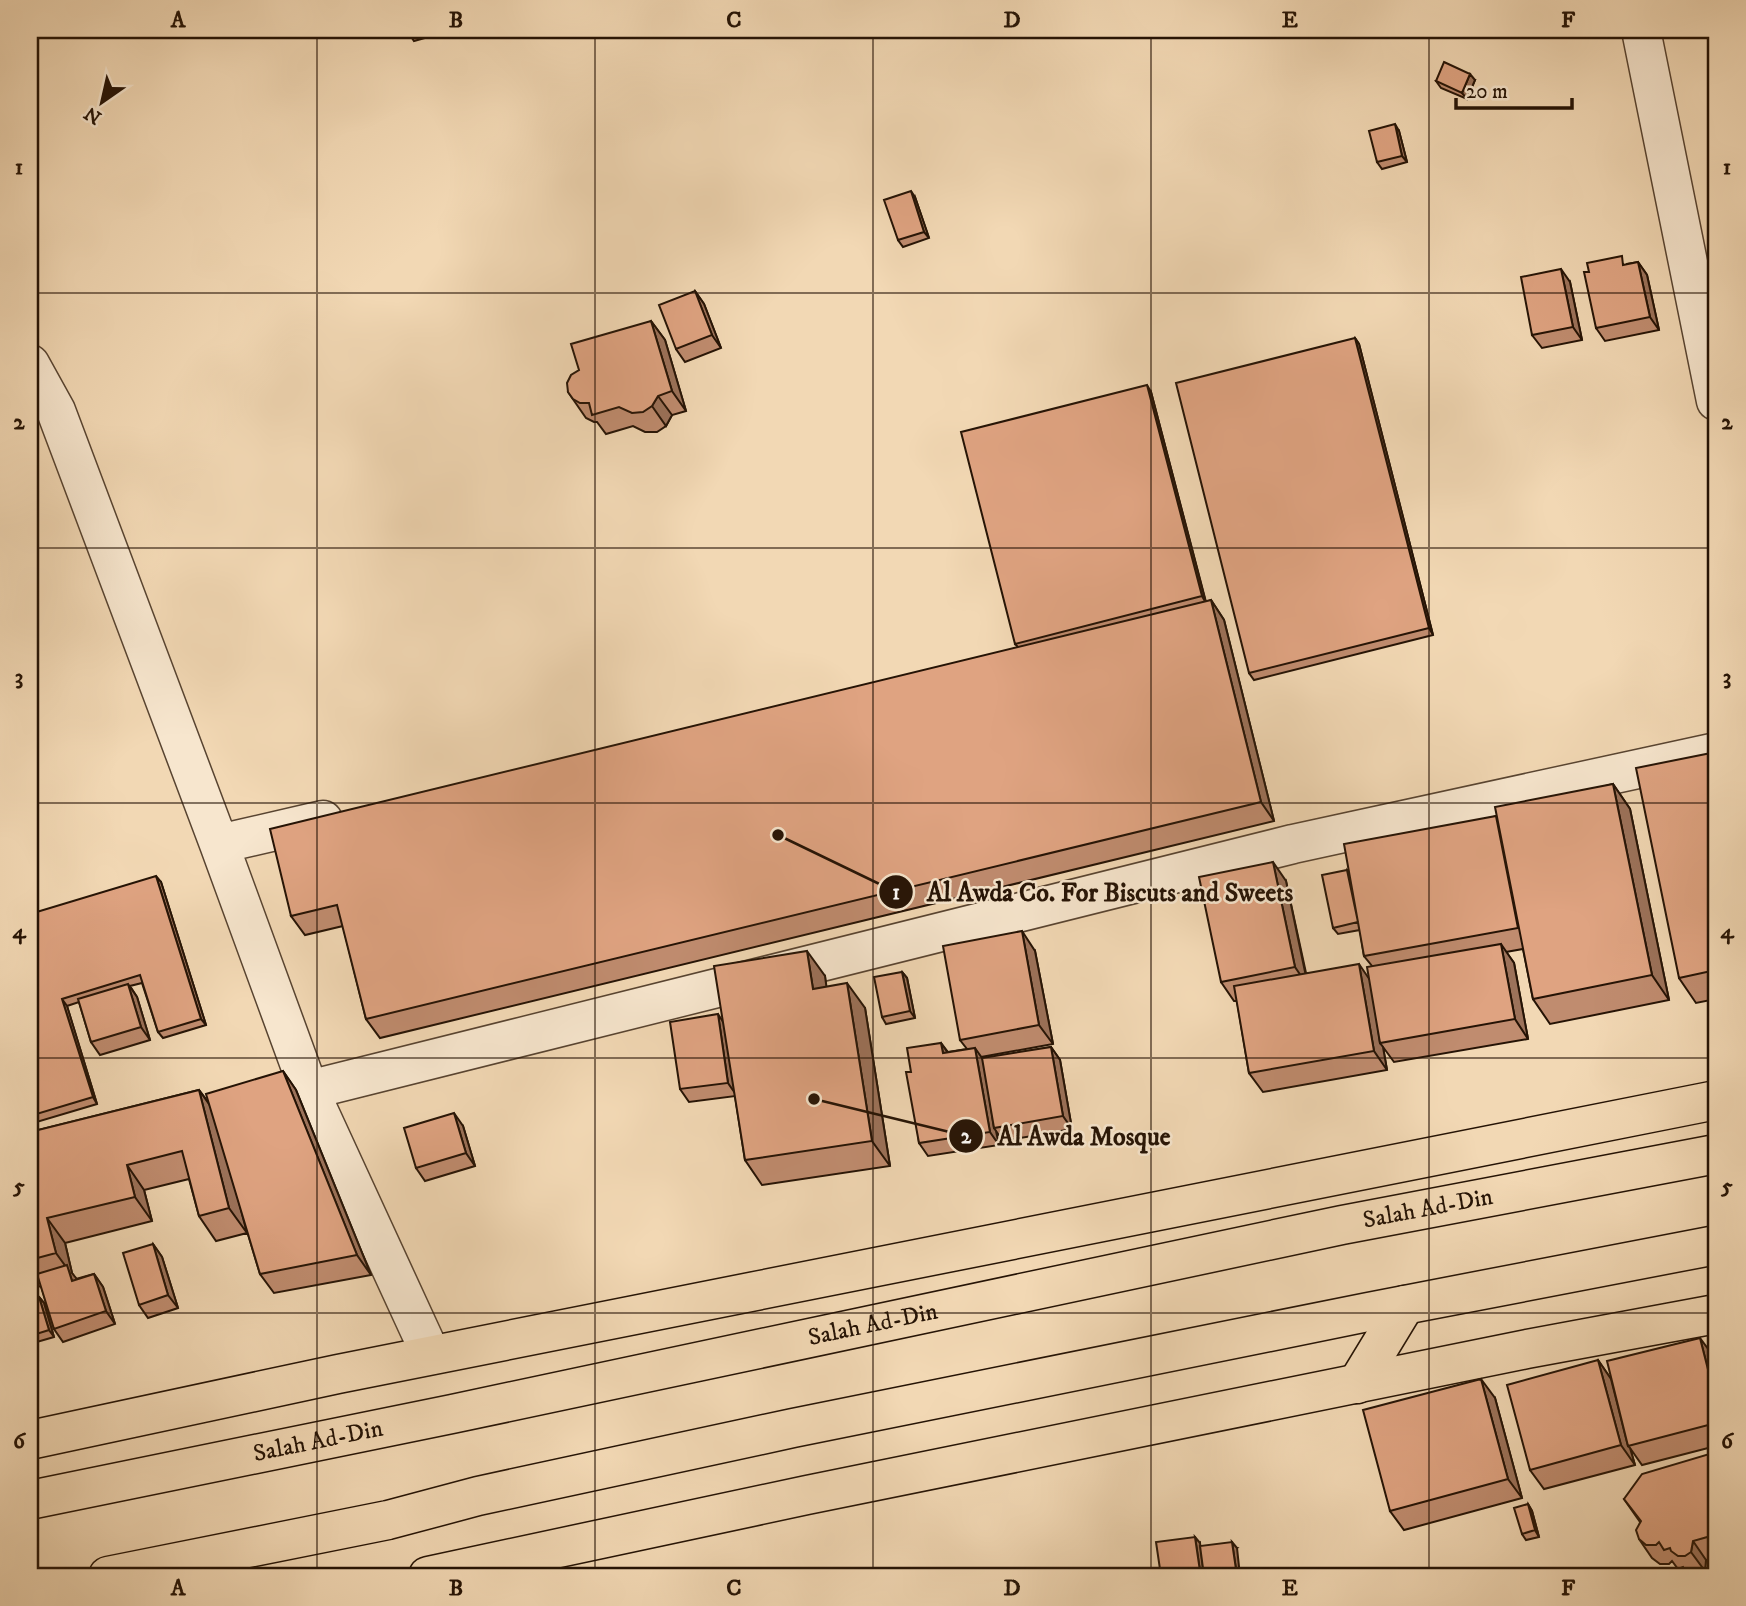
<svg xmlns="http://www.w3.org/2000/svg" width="1746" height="1606" viewBox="0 0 1746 1606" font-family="'IM FELL DW Pica',serif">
	<rect width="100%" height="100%" fill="#f2d8b4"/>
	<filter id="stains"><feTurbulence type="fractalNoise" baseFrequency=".00286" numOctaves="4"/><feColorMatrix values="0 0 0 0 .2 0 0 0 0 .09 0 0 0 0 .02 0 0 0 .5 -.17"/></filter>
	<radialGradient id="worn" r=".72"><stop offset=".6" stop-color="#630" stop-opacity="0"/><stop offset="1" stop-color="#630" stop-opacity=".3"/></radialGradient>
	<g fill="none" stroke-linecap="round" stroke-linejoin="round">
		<g stroke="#584431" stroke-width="41">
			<path id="minor" d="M 1641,30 L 1716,401
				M 30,364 L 56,411 L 219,844 L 309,1090 L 431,1355
				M 219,844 L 323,820
				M 309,1090 L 1293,844 L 1716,752"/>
		</g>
		<g stroke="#251305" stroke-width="41">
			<path id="major" d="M 30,1440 L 338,1374 L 1716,1100
				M 428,1576 L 807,1495 L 1527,1349 L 1716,1314"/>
		</g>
		<g stroke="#251305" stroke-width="41">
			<g id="highway">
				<path d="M 1357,1384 L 1405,1305"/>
				<path id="s1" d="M 30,1500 L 452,1414 L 1342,1225 L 1716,1154"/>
				<path d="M 108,1576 L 388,1520 L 478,1496 L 793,1428 L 1368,1312 L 1716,1245"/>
			</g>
		</g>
		<use href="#minor" stroke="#f7e6ce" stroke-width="38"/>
		<use href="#major" stroke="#f2d8b4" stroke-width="38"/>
		<use href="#highway" stroke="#f2d8b4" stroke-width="38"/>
	</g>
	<path fill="#c08c6f" stroke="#251305" stroke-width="2" d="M 408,30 L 453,30 L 414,41 L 410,35 Z
		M 1475,80 L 1467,99 L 1441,88 L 1436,81 Z
		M 1399,131 L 1407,162 L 1382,169 L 1377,162 Z
		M 915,197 L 929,238 L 903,247 L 898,240 Z
		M 1638,262 L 1647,275 L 1659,330 L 1605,341 L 1596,328 L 1627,264 Z
		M 1570,282 L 1582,340 L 1542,348 L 1532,335 Z
		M 695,291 L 704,304 L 721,348 L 685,362 L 676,349 Z
		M 651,321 L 665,340 L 686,411 L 672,415 L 666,426 L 657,432 L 645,432 L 633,426 L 606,434 L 597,422 L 594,422 L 586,418 L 568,392 Z
		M 1355,338 L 1359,344 L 1433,635 L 1254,680 L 1249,673 Z
		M 1151,392 L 1206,602 L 1211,600 L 1224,620 L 1274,821 L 380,1038 L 366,1019 L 343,926 L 305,935 L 291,916 L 1018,647 L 1015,644 Z
		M 1716,752 L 1716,999 L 1696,1003 L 1679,978 Z
		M 1613,784 L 1630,809 L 1669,1000 L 1550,1024 L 1533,999 L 1523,949 L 1506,952 L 1514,963 L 1528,1039 L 1394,1062 L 1383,1047 L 1387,1070 L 1263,1092 L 1249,1073 L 1237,1001 L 1234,1001 L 1221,982 L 1286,881 L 1306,973 L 1369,979 L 1372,966 L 1364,956 L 1360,930 L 1338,934 L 1333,928 L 1347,870 L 1349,873 L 1496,816 Z
		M 161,882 L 206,1025 L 163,1038 L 158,1032 L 142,983 L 130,986 L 137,997 L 150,1040 L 100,1055 L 91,1042 L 79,1002 L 67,1006 L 97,1104 L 30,1124 L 30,914 Z
		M 1035,951 L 1053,1044 L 981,1057 L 982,1059 L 1051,1047 L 1060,1060 L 1072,1129 L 1003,1141 L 996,1131 L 999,1145 L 928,1156 L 919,1143 L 911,1072 L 941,1043 L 948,1052 L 967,1049 L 960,1040 Z
		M 902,972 L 907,978 L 915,1018 L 886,1024 L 882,1017 Z
		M 825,976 L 826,987 L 865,1008 L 890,1166 L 762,1185 L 745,1160 L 735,1096 L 689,1102 L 680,1089 L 723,1021 Z
		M 283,1071 L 296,1090 L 371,1275 L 274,1293 L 260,1274 L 240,1208 L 247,1233 L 216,1241 L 199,1216 L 189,1179 L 144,1190 L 152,1221 L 65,1243 L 72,1273 L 76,1279 L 94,1274 L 103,1287 L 115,1324 L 63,1342 L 54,1329 L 41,1286 L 30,1289 L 30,1132 L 199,1090 L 209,1103 Z
		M 463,1126 L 475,1166 L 425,1181 L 416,1168 Z
		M 153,1244 L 162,1257 L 178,1308 L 148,1318 L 139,1305 Z
		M 39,1297 L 44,1303 L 54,1337 L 30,1344 L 30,1299 Z
		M 1714,1357 L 1716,1367 L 1716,1446 L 1642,1465 L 1630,1448 L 1635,1465 L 1544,1489 L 1530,1470 L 1598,1360 L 1611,1379 Z
		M 1495,1398 L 1522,1498 L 1404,1530 L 1390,1511 Z
		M 1716,1452 L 1716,1558 L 1706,1560 L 1705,1571 L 1699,1575 L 1691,1575 L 1685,1571 L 1683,1567 L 1678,1569 L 1672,1561 L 1669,1564 L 1660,1564 L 1652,1558 L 1639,1539 L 1640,1522 L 1624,1499 Z
		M 1528,1504 L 1532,1511 L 1539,1537 L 1526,1540 L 1522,1534 Z
		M 1200,1543 L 1200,1546 L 1237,1548 L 1204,1576 L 1161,1576 Z"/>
	<path fill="#9c725a" stroke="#251305" stroke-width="2" d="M 1470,74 L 1475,80 L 1467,99 L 1462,93 Z
		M 1395,124 L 1399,131 L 1407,162 L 1402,156 Z
		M 911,191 L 915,197 L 929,238 L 924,232 Z
		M 1638,262 L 1647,275 L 1659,330 L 1650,317 Z
		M 1561,269 L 1570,282 L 1582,340 L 1573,327 Z
		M 695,291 L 704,304 L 721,348 L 712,335 Z
		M 651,321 L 665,340 L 686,411 L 672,391 Z
		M 1355,338 L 1359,344 L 1433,635 L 1429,628 Z
		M 1147,385 L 1151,392 L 1206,603 L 1202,596 Z
		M 658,396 L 672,415 L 666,426 L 652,406 Z
		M 1211,600 L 1224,620 L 1274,821 L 1261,802 Z
		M 1613,784 L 1630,809 L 1669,1000 L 1652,975 Z
		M 1273,862 L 1286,881 L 1308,986 L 1295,967 Z
		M 156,876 L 161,882 L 206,1025 L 201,1019 Z
		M 1022,931 L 1035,951 L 1053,1044 L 1039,1025 Z
		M 1501,944 L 1514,963 L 1528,1039 L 1515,1019 Z
		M 807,951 L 825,976 L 830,1013 L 813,989 Z
		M 1359,964 L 1372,983 L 1380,1043 L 1383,1047 L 1387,1070 L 1374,1051 Z
		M 902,972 L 907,978 L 915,1018 L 910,1011 Z
		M 847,983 L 865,1008 L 890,1166 L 872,1141 Z
		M 128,984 L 137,997 L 150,1040 L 141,1027 Z
		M 62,999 L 67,1006 L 97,1104 L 93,1097 Z
		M 718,1014 L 727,1028 L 737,1096 L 728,1083 Z
		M 941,1043 L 950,1056 L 943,1053 Z
		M 1051,1047 L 1060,1060 L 1072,1129 L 1063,1116 Z
		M 975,1048 L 984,1061 L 994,1128 L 996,1131 L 999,1145 L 990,1132 Z
		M 283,1071 L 296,1090 L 371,1275 L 357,1255 Z
		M 199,1090 L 216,1114 L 247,1233 L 229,1208 Z
		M 454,1113 L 463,1126 L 475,1166 L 466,1153 Z
		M 127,1165 L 144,1190 L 152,1221 L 135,1197 Z
		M 47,1218 L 65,1243 L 72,1273 L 76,1278 L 81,1294 L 72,1281 L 69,1271 L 56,1253 Z
		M 153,1244 L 162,1257 L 178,1308 L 168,1295 Z
		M 94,1274 L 103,1287 L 115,1324 L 106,1311 Z
		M 39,1297 L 44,1303 L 54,1337 L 49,1330 Z
		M 1700,1338 L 1714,1357 L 1716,1367 L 1716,1401 Z
		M 1598,1360 L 1611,1379 L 1628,1446 L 1630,1448 L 1635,1465 L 1621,1445 Z
		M 1481,1379 L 1495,1398 L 1522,1498 L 1508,1479 Z
		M 1528,1504 L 1532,1511 L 1539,1537 L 1535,1530 Z
		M 1195,1537 L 1200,1543 L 1204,1576 L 1200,1571 Z
		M 1693,1541 L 1706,1560 L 1705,1571 L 1691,1552 Z
		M 1232,1542 L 1237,1548 L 1240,1576 L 1237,1576 Z"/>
	<path fill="#dfa381" stroke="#251305" stroke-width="2" d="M 408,30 L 426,30 L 410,35 Z
		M 1444,62 L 1470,74 L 1462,93 L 1436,81 Z
		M 1395,124 L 1402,156 L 1377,162 L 1369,131 Z
		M 1716,173 L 1716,205 L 1709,175 Z
		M 911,191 L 924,232 L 898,240 L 884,200 Z
		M 1622,256 L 1623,265 L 1638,262 L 1650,317 L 1596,328 L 1584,272 L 1589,272 L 1587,263 Z
		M 1561,269 L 1573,327 L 1532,335 L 1521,277 Z
		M 695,291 L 712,335 L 676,349 L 659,305 Z
		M 651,321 L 672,391 L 658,396 L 652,406 L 643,412 L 632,413 L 619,407 L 592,415 L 589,403 L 580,403 L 573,399 L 568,392 L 567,383 L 571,375 L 579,370 L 571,344 Z
		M 1355,338 L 1429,628 L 1249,673 L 1176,383 Z
		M 1147,385 L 1202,596 L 1015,644 L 961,432 Z
		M 1211,600 L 1261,802 L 366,1019 L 337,905 L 291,916 L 270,829 Z
		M 1716,752 L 1716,970 L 1679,978 L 1636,768 Z
		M 1613,784 L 1652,975 L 1533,999 L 1495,807 Z
		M 1496,816 L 1518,928 L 1364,956 L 1344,844 Z
		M 1273,862 L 1295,967 L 1221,982 L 1199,877 Z
		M 1347,870 L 1358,922 L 1333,928 L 1322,875 Z
		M 156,876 L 201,1019 L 158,1032 L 140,975 L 62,999 L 93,1097 L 30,1116 L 30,914 Z
		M 1022,931 L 1039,1025 L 960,1040 L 943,946 Z
		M 1501,944 L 1515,1019 L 1380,1043 L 1367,967 Z
		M 807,951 L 813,989 L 847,983 L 872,1141 L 745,1160 L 714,966 Z
		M 1359,964 L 1374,1051 L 1249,1073 L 1234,986 Z
		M 902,972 L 910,1011 L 882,1017 L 874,977 Z
		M 128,984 L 141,1027 L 91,1042 L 78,999 Z
		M 718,1014 L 728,1083 L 680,1089 L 670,1022 Z
		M 941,1043 L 943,1053 L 975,1048 L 990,1132 L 919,1143 L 906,1072 L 911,1072 L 907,1048 Z
		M 1051,1047 L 1063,1116 L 994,1128 L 982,1058 Z
		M 283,1071 L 357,1255 L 260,1274 L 206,1094 Z
		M 199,1090 L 229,1208 L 199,1216 L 182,1151 L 127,1165 L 135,1197 L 47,1218 L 56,1253 L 30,1260 L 30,1132 Z
		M 454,1113 L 466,1153 L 416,1168 L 404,1128 Z
		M 153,1244 L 168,1295 L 139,1305 L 123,1253 Z
		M 67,1265 L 72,1281 L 94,1274 L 106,1311 L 54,1329 L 37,1274 Z
		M 39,1297 L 49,1330 L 30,1336 L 30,1299 Z
		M 1700,1338 L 1716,1401 L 1716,1423 L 1628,1446 L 1607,1361 Z
		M 1598,1360 L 1621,1445 L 1530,1470 L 1507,1385 Z
		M 1481,1379 L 1508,1479 L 1390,1511 L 1363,1410 Z
		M 1716,1452 L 1716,1543 L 1711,1536 L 1693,1541 L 1691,1552 L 1685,1556 L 1678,1556 L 1671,1551 L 1670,1548 L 1664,1550 L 1659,1542 L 1656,1545 L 1646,1545 L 1639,1539 L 1636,1530 L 1641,1521 L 1624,1499 L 1642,1474 Z
		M 1528,1504 L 1535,1530 L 1522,1534 L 1514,1508 Z
		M 1195,1537 L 1200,1571 L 1161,1576 L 1156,1542 Z
		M 1232,1542 L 1237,1576 L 1204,1576 L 1200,1546 Z"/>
	<path fill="none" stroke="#251305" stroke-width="2" stroke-opacity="0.55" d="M 317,30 L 317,1576M 595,30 L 595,1576M 873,30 L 873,1576M 1151,30 L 1151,1576M 1429,30 L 1429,1576M 30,293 L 1716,293M 30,548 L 1716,548M 30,803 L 1716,803M 30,1058 L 1716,1058M 30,1313 L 1716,1313"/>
	<g text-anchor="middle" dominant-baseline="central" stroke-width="5" stroke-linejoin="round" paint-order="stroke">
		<g font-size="24" fill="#251305" stroke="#f7e6ce">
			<text stroke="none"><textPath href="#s1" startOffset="1428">Salah Ad-Din</textPath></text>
			<text stroke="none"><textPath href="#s1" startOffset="861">Salah Ad-Din</textPath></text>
			<text stroke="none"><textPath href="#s1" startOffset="294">Salah Ad-Din</textPath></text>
		</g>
	</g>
	<path fill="none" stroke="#251305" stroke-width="2.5" d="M778 835L896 892M814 1099L966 1136"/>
	<g fill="#251305" stroke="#f7e6ce" stroke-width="2.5">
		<circle cx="778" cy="835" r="7"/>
		<circle cx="814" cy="1099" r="7"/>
		<circle cx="896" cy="892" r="18"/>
		<circle cx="966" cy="1136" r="18"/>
	</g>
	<g font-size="21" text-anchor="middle" font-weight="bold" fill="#fff">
		<text x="896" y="899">1</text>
		<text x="966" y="1143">2</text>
	</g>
	<g font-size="26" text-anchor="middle" font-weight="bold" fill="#251305" stroke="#f7e6ce" stroke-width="5" stroke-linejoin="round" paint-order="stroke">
		<text x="1110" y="901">Al Awda Co. For Biscuts and Sweets</text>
		<text x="1084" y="1145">Al Awda Mosque</text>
	</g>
	<rect width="1746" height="1606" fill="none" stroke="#f2d8b4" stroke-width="77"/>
	<g transform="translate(102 102) rotate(214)" stroke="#f7e6ce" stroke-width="5" paint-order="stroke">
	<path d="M0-5L12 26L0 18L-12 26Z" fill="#251305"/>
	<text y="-10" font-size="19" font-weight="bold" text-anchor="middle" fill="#251305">N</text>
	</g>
	<path d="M1456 98v10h116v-10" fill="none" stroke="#251305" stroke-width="3.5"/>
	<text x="1466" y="98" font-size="21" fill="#251305" stroke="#f7e6ce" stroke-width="5" paint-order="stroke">20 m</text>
	<rect x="38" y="38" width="1670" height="1530" fill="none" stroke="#251305" stroke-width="2.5"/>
	<g font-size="23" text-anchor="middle" font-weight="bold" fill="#251305">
		<text x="178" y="27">A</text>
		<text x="456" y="27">B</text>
		<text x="734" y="27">C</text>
		<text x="1012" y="27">D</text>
		<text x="1290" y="27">E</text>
		<text x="1568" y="27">F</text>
		<text x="19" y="174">1</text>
		<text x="1727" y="174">1</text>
		<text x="19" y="429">2</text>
		<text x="1727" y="429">2</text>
		<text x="19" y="684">3</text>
		<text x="1727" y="684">3</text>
		<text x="19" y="938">4</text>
		<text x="1727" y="938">4</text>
		<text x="19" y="1193">5</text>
		<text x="1727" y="1193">5</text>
		<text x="19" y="1448">6</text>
		<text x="1727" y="1448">6</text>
		<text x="178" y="1595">A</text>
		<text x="456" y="1595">B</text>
		<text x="734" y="1595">C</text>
		<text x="1012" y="1595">D</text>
		<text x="1290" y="1595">E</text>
		<text x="1568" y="1595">F</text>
	</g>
	<rect width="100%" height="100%" filter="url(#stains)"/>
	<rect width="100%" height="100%" fill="url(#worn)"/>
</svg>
